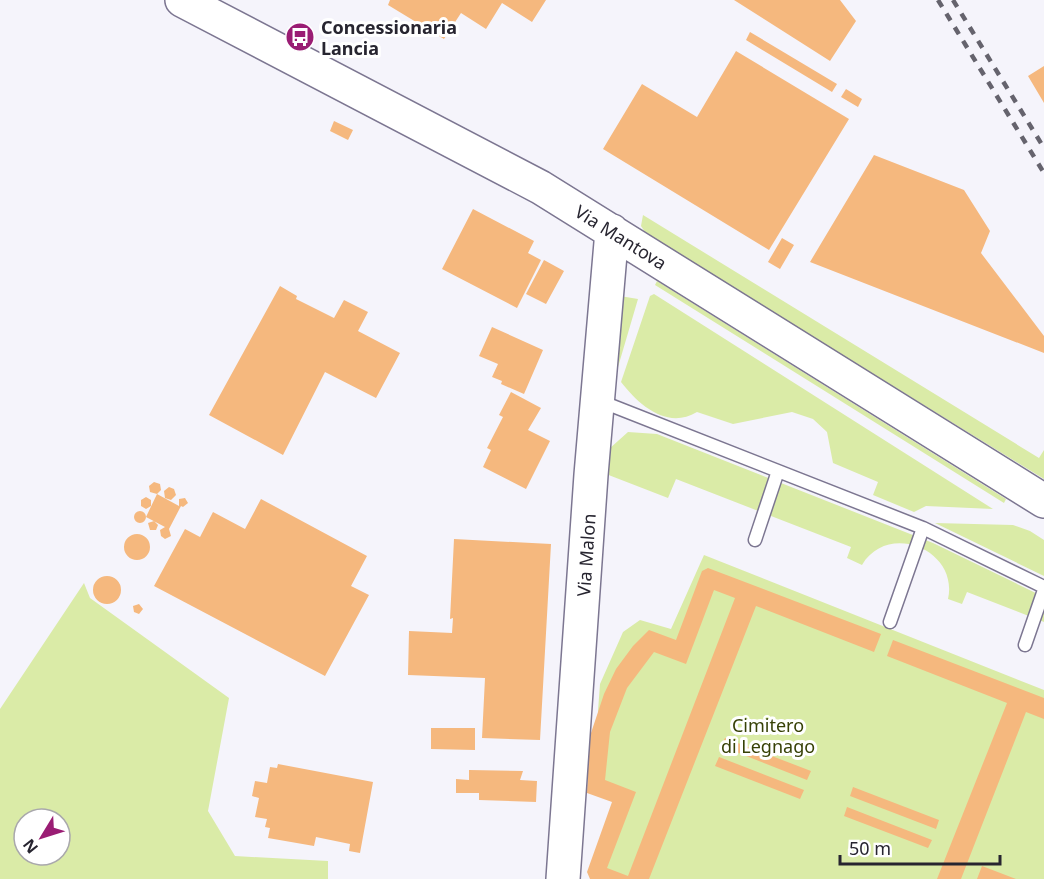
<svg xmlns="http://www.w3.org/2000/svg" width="1044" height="879" viewBox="0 0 1044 879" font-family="'Noto Sans',sans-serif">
	<rect width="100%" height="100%" fill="#f5f4fb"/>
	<path fill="#daeba7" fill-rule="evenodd" d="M 643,215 L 1039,458 L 1044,450 L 1044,479 L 647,235 L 641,226 Z
		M 657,281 L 1006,499 L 1004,503 L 655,285 Z
		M 654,294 L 993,509 L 926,506 L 914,512 L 873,495 L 878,482 L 833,463 L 827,432 L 813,419 L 792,412 L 733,424 L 697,412 C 667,430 639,405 621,382 L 650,296 Z
		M 620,296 L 638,299 L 618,367 L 616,367 Z
		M 628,432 L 657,434 L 933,543 L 1044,597 L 1044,622 L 967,592 L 962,604 L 948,599 C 959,550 888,521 862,565 L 847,558 L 851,547 L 676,479 L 668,498 L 606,474 L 609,449 Z
		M 935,523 L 1013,525 L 1030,531 L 1044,540 L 1044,576 Z
		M 704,555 L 1044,690 L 1044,879 L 595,879 L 615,801 L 590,788 L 600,739 L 598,711 L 600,684 L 623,632 L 640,620 L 671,629 Z
		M 84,583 L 90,598 L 229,698 L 208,811 L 235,856 L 328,861 L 328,879 L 0,879 L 0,709 ZM 24,819 L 60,819 L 60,855 L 24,855 Z"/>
	<path fill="#f5b87e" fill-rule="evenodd" d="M 390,0 L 546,0 L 532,22 L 502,3 L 486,29 L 461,13 L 444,39 L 388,5 Z
		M 734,0 L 840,0 L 856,21 L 830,61 Z
		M 750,32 L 837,84 L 832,92 L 746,40 Z
		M 736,51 L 849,119 L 769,250 L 603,149 L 642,84 L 697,117 Z
		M 1044,66 L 1044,103 L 1028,76 Z
		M 846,89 L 862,99 L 858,107 L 841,97 Z
		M 334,121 L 353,130 L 348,140 L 330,131 Z
		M 874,155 L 964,190 L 990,231 L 981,253 L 1044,336 L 1044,353 L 810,262 Z
		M 473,209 L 534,241 L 528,253 L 541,260 L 517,308 L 442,269 Z
		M 782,238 L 794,245 L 780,269 L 768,262 Z
		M 544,260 L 564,271 L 546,304 L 526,294 Z
		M 280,286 L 297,296 L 296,299 L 334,318 L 344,300 L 368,312 L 358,331 L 400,353 L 376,398 L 325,372 L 283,455 L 209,415 Z
		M 492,327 L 543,350 L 524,394 L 501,384 L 502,381 L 492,377 L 498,364 L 479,356 Z
		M 511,392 L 541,408 L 528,430 L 550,441 L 526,489 L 483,467 L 491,450 L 487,448 L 503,417 L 499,415 Z
		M 154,482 L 160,484 L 161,490 L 157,494 L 150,492 L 149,486 Z
		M 169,487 L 174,489 L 176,495 L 171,500 L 165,498 L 164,491 Z
		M 157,494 L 179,506 L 179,499 L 185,498 L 188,503 L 183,507 L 181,506 L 169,529 L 171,536 L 165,539 L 161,536 L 160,530 L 165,527 L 146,517 Z
		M 146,497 L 151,500 L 151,506 L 146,509 L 141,506 L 141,500 Z
		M 261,499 L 367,556 L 351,586 L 369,595 L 325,676 L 154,586 L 185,529 L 200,537 L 213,512 L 245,529 Z
		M134 517a6 6 0 1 1 12 0a6 6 0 1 1-12 0Z
		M 154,521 L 158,525 L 156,530 L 150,530 L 148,523 Z
		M124 547a13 13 0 1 1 26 0a13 13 0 1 1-26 0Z
		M 454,539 L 551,544 L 540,740 L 482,738 L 485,678 L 408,675 L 409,631 L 452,633 L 453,618 L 450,619 Z
		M 708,568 L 881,634 L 874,652 L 756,606 L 649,879 L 590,879 L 587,872 L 612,802 L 587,793 L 589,739 L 604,694 L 616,669 L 633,646 L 649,630 L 676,640 L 702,571 ZM 714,590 L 735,598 L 628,876 L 607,868 L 636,792 L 605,780 L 610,732 L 627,688 L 654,652 L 686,664 Z
		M93 590a14 14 0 1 1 28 0a14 14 0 1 1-28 0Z
		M 139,604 L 143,609 L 139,614 L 134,612 L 133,606 Z
		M 893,640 L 1044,698 L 1044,719 L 1026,712 L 961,879 L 937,879 L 1007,703 L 887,656 Z
		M 431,728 L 475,728 L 475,750 L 431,749 Z
		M 725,738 L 811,771 L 807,780 L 721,746 Z
		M 719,757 L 804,790 L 800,799 L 715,766 Z
		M 278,764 L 373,782 L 360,853 L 349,851 L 350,844 L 316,837 L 314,846 L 268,838 L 270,828 L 265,827 L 267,819 L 255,817 L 259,798 L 252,796 L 255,781 L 267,783 L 270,767 L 277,768 Z
		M 469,770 L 523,771 L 520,780 L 537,781 L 536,802 L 479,800 L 479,793 L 456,793 L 456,779 L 469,780 Z
		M 853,787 L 939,820 L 936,829 L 850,796 Z
		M 847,807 L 932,840 L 928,848 L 844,816 Z
		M 982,866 L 1016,879 L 977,879 Z"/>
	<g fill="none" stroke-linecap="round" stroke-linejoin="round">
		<g stroke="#7c7691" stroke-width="15">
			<path id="lane" d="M 600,401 L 923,528 L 1044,587
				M 755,540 L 778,471
				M 890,622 L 923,528
				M 1025,645 L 1044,590"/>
		</g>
		<g stroke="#7c7691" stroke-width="36">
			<path id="secondary" d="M 182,0 L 540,187 L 1044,501
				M 563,879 L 591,475 L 612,231"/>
		</g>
		<use href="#lane" stroke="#fff" stroke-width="12"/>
		<use href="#secondary" stroke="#fff" stroke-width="33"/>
		<path stroke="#65636d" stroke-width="4.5" stroke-dasharray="8 8" stroke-linecap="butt" d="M 938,0 L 1044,173
			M 953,0 L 1044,148"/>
	</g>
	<defs>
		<g id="bus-disc" transform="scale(1.5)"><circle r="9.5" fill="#9a1d74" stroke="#fff"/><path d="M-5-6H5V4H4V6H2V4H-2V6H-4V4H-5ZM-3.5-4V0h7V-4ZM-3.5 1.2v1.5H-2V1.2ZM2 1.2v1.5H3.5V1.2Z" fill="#fff"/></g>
	</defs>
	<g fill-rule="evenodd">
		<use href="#bus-disc" x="300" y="37"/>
	</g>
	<g text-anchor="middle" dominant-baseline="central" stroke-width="6" stroke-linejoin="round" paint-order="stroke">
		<g font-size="18" font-weight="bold" fill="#272530" stroke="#fff" text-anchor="start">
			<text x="321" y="27">Concessionaria<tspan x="321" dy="21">Lancia</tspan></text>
		</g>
		<g font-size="18" fill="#272530" stroke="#fff">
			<text transform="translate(621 237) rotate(32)">Via Mantova</text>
			<text transform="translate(586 555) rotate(-86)">Via Malon</text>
		</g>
		<g font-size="18" fill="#374106" stroke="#fff">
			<text x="768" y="725">Cimitero<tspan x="768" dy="21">di Legnago</tspan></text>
		</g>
	</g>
	<g transform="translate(42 837) rotate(232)"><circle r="28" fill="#ffffff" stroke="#a9a8ac" stroke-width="1.5"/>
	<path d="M0-4.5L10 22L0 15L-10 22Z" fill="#9a1d74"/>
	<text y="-9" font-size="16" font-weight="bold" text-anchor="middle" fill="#272530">N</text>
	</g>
	<path d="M840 855v9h160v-9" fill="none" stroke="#272530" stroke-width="3"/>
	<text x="849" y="855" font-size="18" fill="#272530" stroke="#ffffff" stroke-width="4.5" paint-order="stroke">50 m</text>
</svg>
